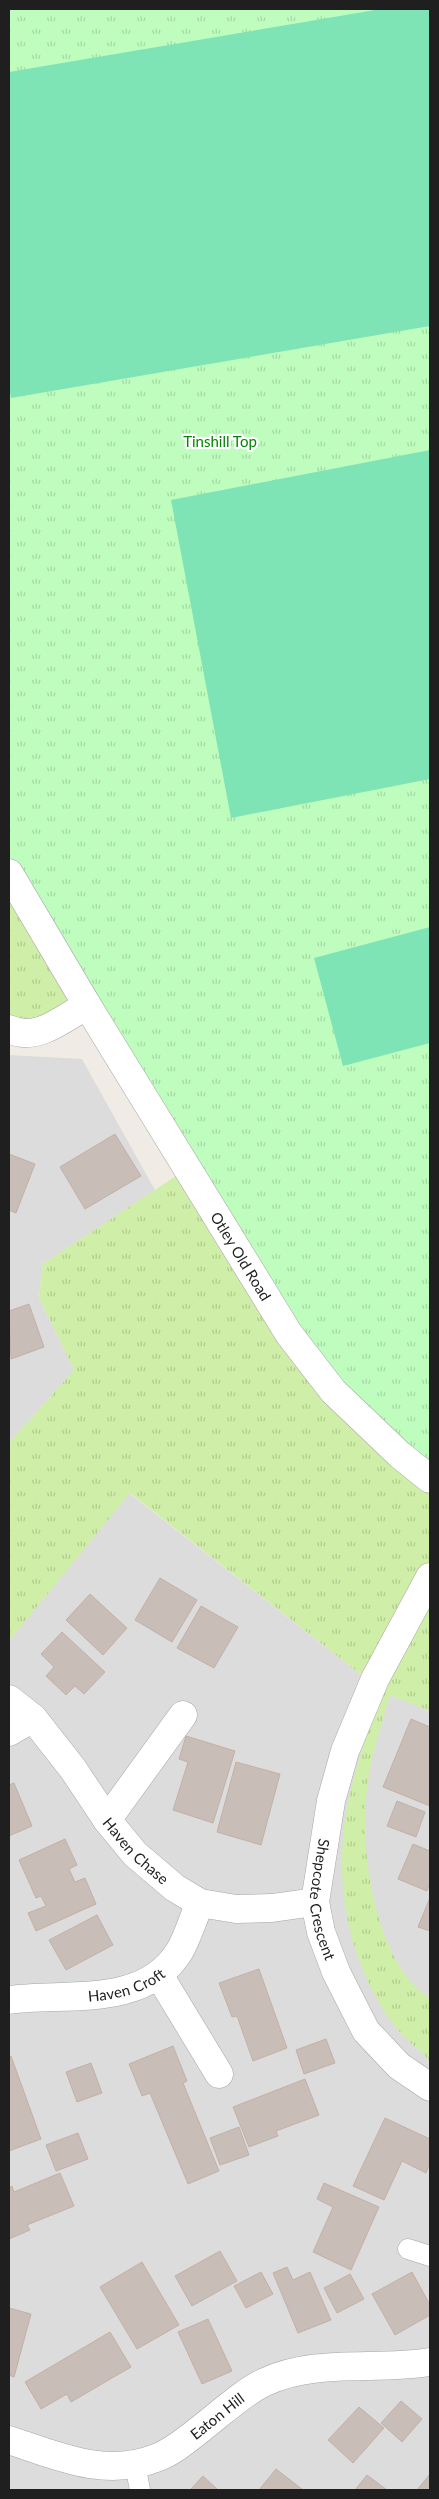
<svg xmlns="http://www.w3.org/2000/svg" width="439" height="2499" viewBox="0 0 439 2499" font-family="Lato,sans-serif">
	<defs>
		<pattern id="grass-tufts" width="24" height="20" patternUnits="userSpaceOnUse" patternTransform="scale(1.25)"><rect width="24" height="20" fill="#cfeea7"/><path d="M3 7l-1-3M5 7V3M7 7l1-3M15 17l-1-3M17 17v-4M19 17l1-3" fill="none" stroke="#b1cc8f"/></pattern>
		<pattern id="park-tufts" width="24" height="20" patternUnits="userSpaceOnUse" patternTransform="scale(1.25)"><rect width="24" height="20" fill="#bffdbf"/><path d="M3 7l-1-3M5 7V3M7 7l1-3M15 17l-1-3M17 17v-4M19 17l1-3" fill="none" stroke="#a4d8a4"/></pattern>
	</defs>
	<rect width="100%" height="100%" fill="#f0ece5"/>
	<path fill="#dddcdc" d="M 9,1055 L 82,1059 L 155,1190 L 43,1264 L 39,1298 L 74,1370 L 9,1443 Z
		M 129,1493 L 383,1692 L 430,1711 L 430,2490 L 9,2490 L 9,1641 Z"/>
	<path fill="url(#grass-tufts)" d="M 9,873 L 87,1005 L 9,1029 Z
		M 188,1168 L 430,1479 L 430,1711 L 390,1695 C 378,1735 365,1777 365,1818 C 364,1871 381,1969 430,1998 L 430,2061 C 418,2049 403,2037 393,2024 C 348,1961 333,1884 347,1808 C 354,1768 369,1730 383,1692 L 130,1493 L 9,1641 L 9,1443 L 74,1370 L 39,1298 L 43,1264 Z"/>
	<path fill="url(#park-tufts)" d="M 9,9 L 430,9 L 430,1479 L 333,1391 L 9,873 Z"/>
	<path fill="#7ee4b5" d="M 381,9 L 430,9 L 430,326 L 11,398 L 9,386 L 9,72 Z
		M 430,450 L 430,779 L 231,818 L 171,500 Z
		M 430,927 L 430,1043 L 343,1066 L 314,958 Z"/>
	<path fill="#c9bdb7" stroke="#c3b0a6" d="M 115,1134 L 141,1176 L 85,1209 L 60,1167 Z
		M 9,1154 L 35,1164 L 16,1213 L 9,1210 Z
		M 29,1304 L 44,1347 L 11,1359 L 9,1311 Z
		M 160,1578 L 197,1600 L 172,1642 L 135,1620 Z
		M 90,1594 L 127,1628 L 103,1655 L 66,1620 Z
		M 201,1606 L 238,1627 L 214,1668 L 177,1648 Z
		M 62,1632 L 105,1672 L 84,1694 L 75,1686 L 66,1695 L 46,1676 L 54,1667 L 41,1654 Z
		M 411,1719 L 430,1727 L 430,1806 L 383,1787 Z
		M 186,1736 L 235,1751 L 213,1823 L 173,1810 L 188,1762 L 179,1759 Z
		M 236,1762 L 280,1774 L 261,1845 L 217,1832 Z
		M 14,1783 L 32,1826 L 9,1836 L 9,1785 Z
		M 397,1801 L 425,1812 L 416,1837 L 387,1826 Z
		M 65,1839 L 77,1865 L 69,1869 L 75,1882 L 85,1878 L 96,1904 L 36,1931 L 28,1913 L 46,1906 L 41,1896 L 36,1898 L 19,1860 Z
		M 413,1844 L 430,1851 L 430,1883 L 427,1891 L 398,1879 Z
		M 429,1900 L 430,1900 L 430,1931 L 418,1927 Z
		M 97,1915 L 113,1945 L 66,1970 L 49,1940 Z
		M 259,1969 L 287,2048 L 253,2061 L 237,2016 L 232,2017 L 219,1983 Z
		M 326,2039 L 335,2063 L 304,2074 L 296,2050 Z
		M 173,2046 L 187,2081 L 183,2083 L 219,2171 L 188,2184 L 150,2093 L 142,2096 L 129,2064 Z
		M 11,2056 L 41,2139 L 9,2151 L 9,2057 Z
		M 91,2063 L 102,2093 L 77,2102 L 66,2072 Z
		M 305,2079 L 319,2115 L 276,2131 L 278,2136 L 249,2147 L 233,2107 Z
		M 385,2118 L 430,2139 L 430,2162 L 426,2173 L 402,2161 L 384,2200 L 353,2186 Z
		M 239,2127 L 249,2155 L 220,2165 L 210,2138 Z
		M 78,2133 L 88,2159 L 56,2171 L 46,2145 Z
		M 60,2173 L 74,2206 L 27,2225 L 30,2230 L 9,2239 L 9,2188 L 12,2186 L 14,2192 Z
		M 324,2183 L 379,2207 L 351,2270 L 313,2252 L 333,2207 L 317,2199 Z
		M 220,2251 L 237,2281 L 192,2306 L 175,2276 Z
		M 142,2262 L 179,2325 L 137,2349 L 100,2287 Z
		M 287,2267 L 293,2280 L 310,2272 L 331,2320 L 298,2333 L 273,2273 Z
		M 261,2272 L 273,2294 L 246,2308 L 234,2286 Z
		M 412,2272 L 430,2305 L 430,2315 L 395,2335 L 372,2294 Z
		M 350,2274 L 364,2299 L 337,2313 L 324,2288 Z
		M 9,2308 L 31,2314 L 14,2377 L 9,2375 Z
		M 208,2319 L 232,2371 L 202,2384 L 178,2332 Z
		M 110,2332 L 131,2367 L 71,2402 L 67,2394 L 41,2409 L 25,2382 Z
		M 401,2401 L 422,2419 L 402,2442 L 381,2423 Z
		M 359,2407 L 384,2428 L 353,2463 L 328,2440 Z
		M 276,2469 L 303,2490 L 259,2490 Z
		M 430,2474 L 430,2490 L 417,2490 Z
		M 367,2475 L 387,2490 L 355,2490 Z
		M 203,2476 L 218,2490 L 190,2490 Z"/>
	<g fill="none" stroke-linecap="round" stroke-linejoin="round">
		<g stroke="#a6a6a6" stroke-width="21">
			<path id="service" d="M 408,2249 L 430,2256
				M 135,2464 L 140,2490"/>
		</g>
		<g stroke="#a6a6a6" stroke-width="29">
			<g id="minor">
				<path d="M 9,1029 C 36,1043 64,1018 87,1005"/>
				<path id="s1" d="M 430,1577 L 375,1679 L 345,1751 L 331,1801 L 315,1902 L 321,1932 L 336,1972 L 366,2031 L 399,2066 L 430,2087"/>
				<path id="s2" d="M 9,1699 L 33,1718 L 73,1769 L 107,1820 L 135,1854 L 175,1888 L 200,1903 L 236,1909 L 272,1908 L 315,1902"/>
				<path d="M 9,1732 L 33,1718"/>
				<path d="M 107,1820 L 183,1715"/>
				<path d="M 159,1975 L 219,2074"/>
				<path id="s3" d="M 9,2000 C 65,1992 143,2009 179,1952 C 188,1937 193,1918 200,1903"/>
				<path id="s4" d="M 9,2440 C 57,2456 105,2478 156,2458 C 173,2452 189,2438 203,2427 C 221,2413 245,2391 265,2382 C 317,2358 376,2371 430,2362"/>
			</g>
		</g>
		<g stroke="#a6a6a6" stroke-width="29">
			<g id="tertiary">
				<path id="s5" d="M 9,873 L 87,1005 L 289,1334 L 333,1391 L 400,1455 L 430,1479"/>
			</g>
		</g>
		<use href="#service" stroke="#fff" stroke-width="20"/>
		<use href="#minor" stroke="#fff" stroke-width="28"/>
		<use href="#tertiary" stroke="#fff" stroke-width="28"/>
	</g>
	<g text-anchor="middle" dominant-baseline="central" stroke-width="4.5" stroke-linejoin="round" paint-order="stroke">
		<g font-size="15" fill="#048605" stroke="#fff">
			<text x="220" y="441">Tinshill Top</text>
		</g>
		<g font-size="15" fill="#1f1f1f" stroke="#fff">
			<text stroke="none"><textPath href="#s5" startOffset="448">Otley Old Road</textPath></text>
			<text stroke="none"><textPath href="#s2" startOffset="199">Haven Chase</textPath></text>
			<text stroke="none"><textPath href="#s1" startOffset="346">Shepcote Crescent</textPath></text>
			<text stroke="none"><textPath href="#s3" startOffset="119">Haven Croft</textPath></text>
			<text stroke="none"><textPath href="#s4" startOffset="226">Eaton Hill</textPath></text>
		</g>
	</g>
	<rect width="439" height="2499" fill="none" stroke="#1f1f1f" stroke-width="20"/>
</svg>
